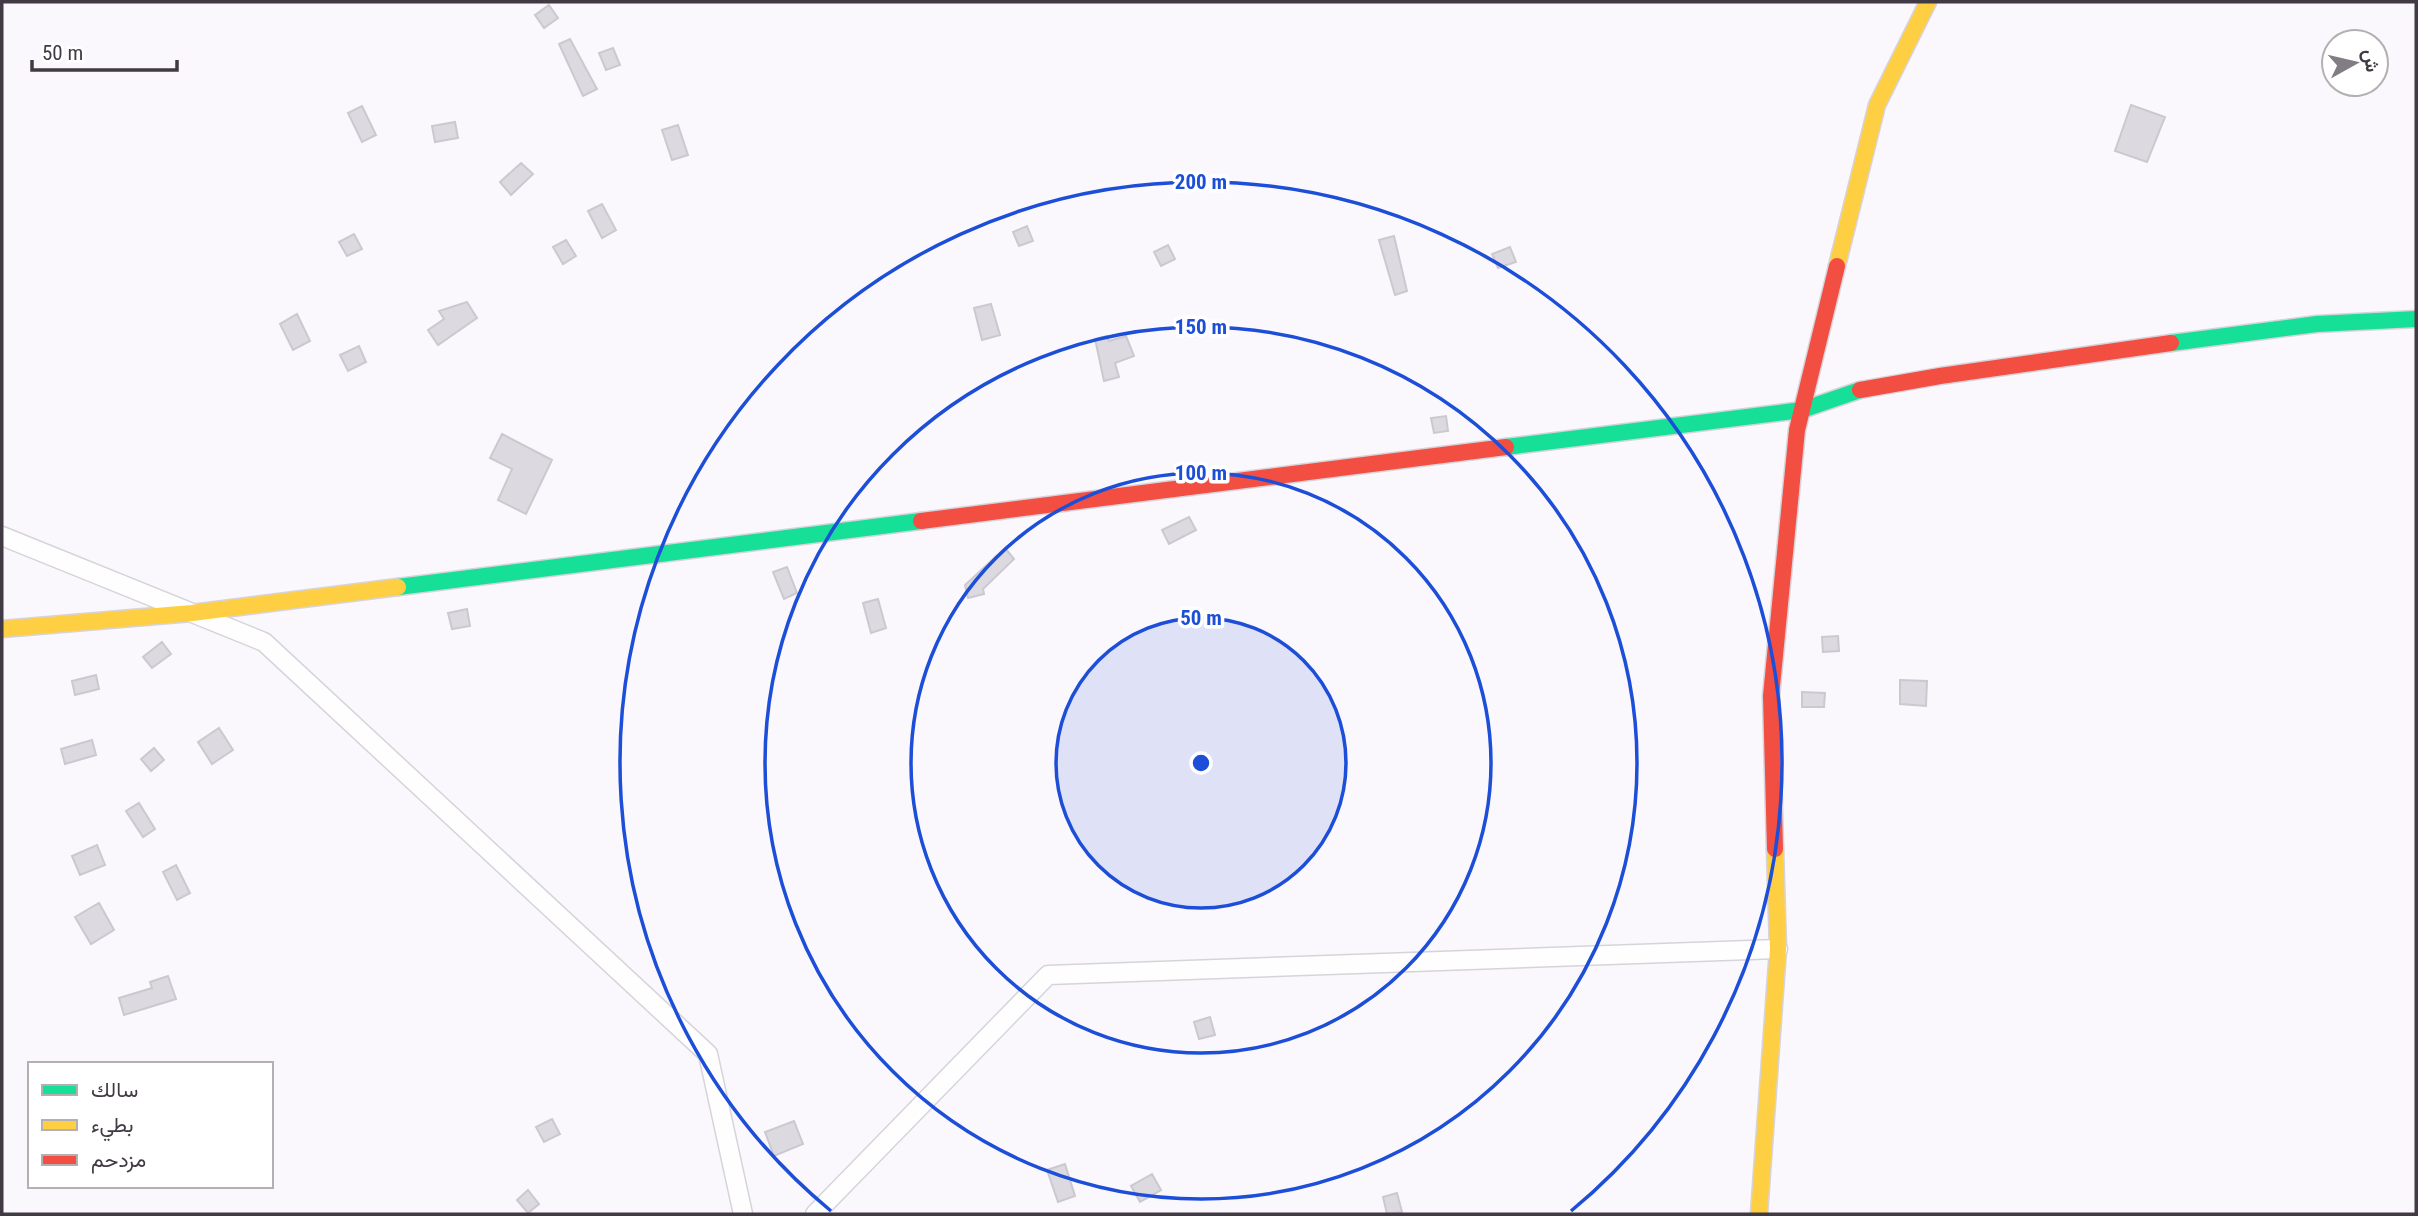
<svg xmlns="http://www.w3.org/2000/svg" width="2418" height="1216" viewBox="0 0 2418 1216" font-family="'Roboto Condensed',Vazirmatn,sans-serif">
	<rect width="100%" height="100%" fill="#faf8fc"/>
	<path fill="#dcd9e1" stroke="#cbc9d0" stroke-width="2" d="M 549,5 L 558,18 L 544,28 L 535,15 Z
		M 570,39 L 597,89 L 583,96 L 559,44 Z
		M 613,48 L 620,65 L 606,70 L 599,53 Z
		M 2131,105 L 2165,117 L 2147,162 L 2115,151 Z
		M 362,106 L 376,135 L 362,142 L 348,113 Z
		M 455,122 L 458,138 L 435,142 L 432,126 Z
		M 678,125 L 688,155 L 672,160 L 662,130 Z
		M 521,163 L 533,174 L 511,195 L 500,182 Z
		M 602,204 L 616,230 L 602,238 L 588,211 Z
		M 1027,226 L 1033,241 L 1019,246 L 1013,232 Z
		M 354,234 L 362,249 L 347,256 L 339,242 Z
		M 1394,236 L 1407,291 L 1395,295 L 1379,240 Z
		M 566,240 L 576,256 L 563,264 L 553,247 Z
		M 1168,245 L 1175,259 L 1161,266 L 1154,252 Z
		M 1510,247 L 1516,262 L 1498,268 L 1492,254 Z
		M 467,302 L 477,318 L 438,345 L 428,330 L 444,319 L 439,311 Z
		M 991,304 L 1000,335 L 982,340 L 974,308 Z
		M 297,314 L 310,341 L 293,350 L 280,324 Z
		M 1107,336 L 1109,341 L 1126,336 L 1134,356 L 1115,363 L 1119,377 L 1104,381 L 1095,339 Z
		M 359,346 L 366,362 L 348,371 L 340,355 Z
		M 1446,416 L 1448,431 L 1434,433 L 1431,418 Z
		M 502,434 L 552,460 L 526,514 L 498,500 L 512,469 L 490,458 Z
		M 1189,517 L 1196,530 L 1169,544 L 1162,530 Z
		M 1005,548 L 1014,559 L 983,589 L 984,594 L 968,598 L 965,585 Z
		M 787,567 L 797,593 L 784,599 L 773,572 Z
		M 878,599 L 886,628 L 871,633 L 863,603 Z
		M 467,609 L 470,626 L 452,629 L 448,613 Z
		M 1838,636 L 1839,651 L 1823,652 L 1822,637 Z
		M 162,642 L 171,654 L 152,668 L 143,657 Z
		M 96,675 L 99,689 L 75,695 L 72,681 Z
		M 1900,680 L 1927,681 L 1926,706 L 1900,704 Z
		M 1802,692 L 1825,693 L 1824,707 L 1802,707 Z
		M 219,728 L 233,750 L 212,764 L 198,742 Z
		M 92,740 L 96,755 L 65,764 L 61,749 Z
		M 154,748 L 164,760 L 151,771 L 141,759 Z
		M 139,803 L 155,829 L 143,837 L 126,811 Z
		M 97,845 L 105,865 L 80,875 L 72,856 Z
		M 176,865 L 190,893 L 177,900 L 163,872 Z
		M 99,903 L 114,930 L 91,944 L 75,917 Z
		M 168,976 L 176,999 L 124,1015 L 119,998 L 152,988 L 150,982 Z
		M 1210,1017 L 1215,1035 L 1199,1039 L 1194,1022 Z
		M 552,1119 L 560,1134 L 544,1142 L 536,1127 Z
		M 794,1121 L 803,1144 L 774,1156 L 765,1132 Z
		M 1065,1164 L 1075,1196 L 1058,1202 L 1047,1170 Z
		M 1152,1174 L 1161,1190 L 1140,1202 L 1131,1186 Z
		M 528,1190 L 539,1204 L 528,1213 L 517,1200 Z
		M 1397,1193 L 1402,1212 L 1387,1214 L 1383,1197 Z"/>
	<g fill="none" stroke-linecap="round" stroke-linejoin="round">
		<g stroke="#d7d3da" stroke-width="21">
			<path id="street" d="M 2,536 L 264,642 L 708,1054 L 743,1214
				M 815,1214 L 1048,975 L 1778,949"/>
		</g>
		<g stroke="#d7d3da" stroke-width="19">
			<path id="fast" d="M 2171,343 L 2317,324 L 2416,319
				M 1506,447 L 1802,410 L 1860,390
				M 398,587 L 921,521"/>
		</g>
		<g stroke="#d7d3da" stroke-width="19">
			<path id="slow" d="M 1837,266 L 1877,105 L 1928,2
				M 2,629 L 192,613 L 398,587
				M 1759,1214 L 1778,949 L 1775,849"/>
		</g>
		<g stroke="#d7d3da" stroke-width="19">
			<path id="jam" d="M 1860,390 L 1940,376 L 2171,343
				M 921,521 L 1506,447
				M 1775,849 L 1771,696 L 1797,430 L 1837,266"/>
		</g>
		<use href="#street" stroke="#fefeff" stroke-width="18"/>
		<use href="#fast" stroke="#16e098" stroke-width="16"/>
		<use href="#slow" stroke="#ffcf43" stroke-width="16"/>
		<use href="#jam" stroke="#f24e42" stroke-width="16"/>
	</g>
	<circle cx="1201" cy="763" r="145" fill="#1d4ed8" fill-opacity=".12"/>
	<g fill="none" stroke="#1d4ed8" stroke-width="3.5">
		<circle cx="1201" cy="763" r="145"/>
		<circle cx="1201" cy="763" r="290"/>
		<circle cx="1201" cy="763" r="436"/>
		<path d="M831 1211A581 581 0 1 1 1571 1211"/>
	</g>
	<circle cx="1201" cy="763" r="10" fill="#1d4ed8" stroke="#fff" stroke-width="3.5"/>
	<g font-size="21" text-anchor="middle" font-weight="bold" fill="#1d4ed8" stroke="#fff" stroke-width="7" stroke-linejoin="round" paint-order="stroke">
		<text x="1201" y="189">200 m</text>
		<text x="1201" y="334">150 m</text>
		<text x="1201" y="480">100 m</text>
		<text x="1201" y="625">50 m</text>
	</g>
	<rect width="2418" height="1216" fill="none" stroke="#413944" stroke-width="7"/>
	<rect x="28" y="1062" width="245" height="126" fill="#ffffff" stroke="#b3b0b4" stroke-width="2"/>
	<rect x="42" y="1085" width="35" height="10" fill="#16e098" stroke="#b3b0b4" stroke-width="2"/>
	<text x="91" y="1097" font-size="21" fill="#413944">سالك</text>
	<rect x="42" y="1120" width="35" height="10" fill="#ffcf43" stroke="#b3b0b4" stroke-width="2"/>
	<text x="91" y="1132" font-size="21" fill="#413944">بطيء</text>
	<rect x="42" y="1155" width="35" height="10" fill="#f24e42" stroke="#b3b0b4" stroke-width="2"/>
	<text x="91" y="1167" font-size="21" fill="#413944">مزدحم</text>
	<g transform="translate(2355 63) rotate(82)"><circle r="33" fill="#ffffff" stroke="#b3b0b4" stroke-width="2"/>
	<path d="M0-5L12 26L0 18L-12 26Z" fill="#827c84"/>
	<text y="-10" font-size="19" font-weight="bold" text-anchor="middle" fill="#413944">ش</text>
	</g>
	<path d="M32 60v10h145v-10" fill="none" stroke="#413944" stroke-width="3.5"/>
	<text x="42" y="60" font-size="21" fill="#413944" stroke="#ffffff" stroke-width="5" paint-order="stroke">50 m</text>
</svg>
